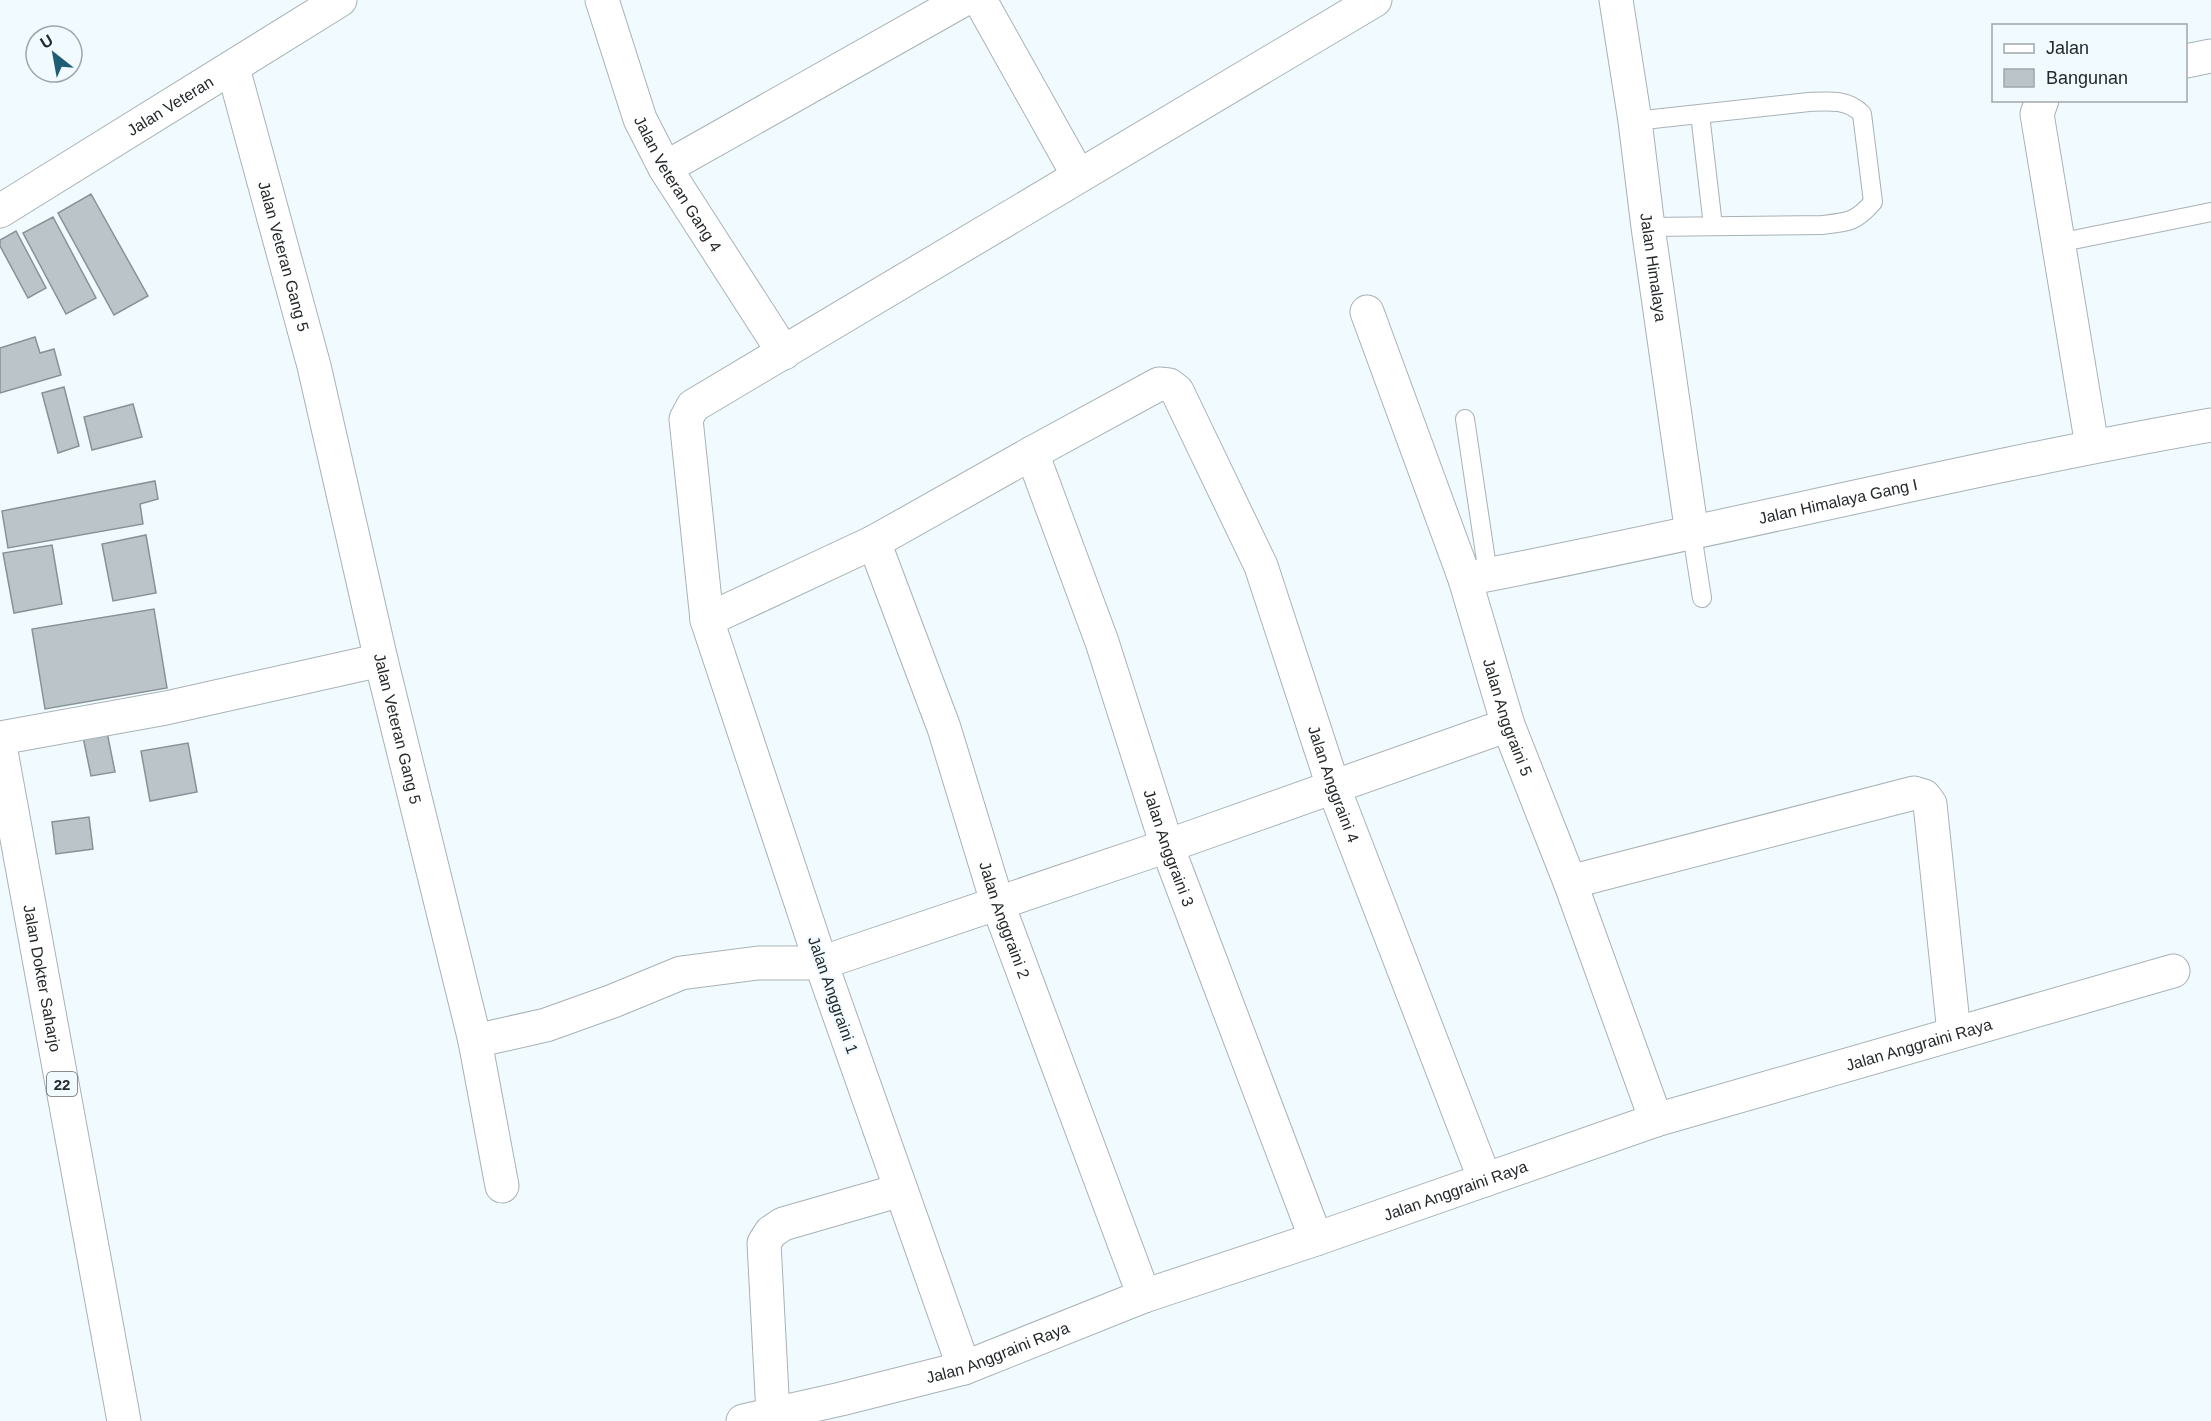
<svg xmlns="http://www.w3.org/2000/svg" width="2211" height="1421" viewBox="0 0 2211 1421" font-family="Arial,sans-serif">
	<rect width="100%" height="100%" fill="#f1fbff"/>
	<path fill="#bbc5c9" stroke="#889295" stroke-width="1.5" d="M 91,194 L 148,296 L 114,315 L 58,213 Z
		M 53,217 L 96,298 L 66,314 L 23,233 Z
		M 16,231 L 46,288 L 28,298 L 0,246 L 0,240 Z
		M 35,337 L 40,353 L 54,349 L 61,375 L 0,393 L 0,348 Z
		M 64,387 L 79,446 L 58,453 L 42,393 Z
		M 133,404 L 142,437 L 92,450 L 84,417 Z
		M 155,481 L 158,499 L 140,504 L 143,524 L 8,548 L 2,511 Z
		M 146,535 L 156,593 L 113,601 L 102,544 Z
		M 52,545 L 62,604 L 14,613 L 3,553 Z
		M 154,609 L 167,688 L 45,709 L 32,629 Z
		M 106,727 L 115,772 L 91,776 L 82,732 Z
		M 188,743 L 197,792 L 150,801 L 141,751 Z
		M 89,817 L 93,849 L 56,854 L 52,822 Z"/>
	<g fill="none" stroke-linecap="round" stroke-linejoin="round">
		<g stroke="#a8b2b6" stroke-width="20">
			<path id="lane" d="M 1700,114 L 1713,226
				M 1635,121 L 1809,102 C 1828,101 1848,99 1862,114 L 1873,202 C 1856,222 1848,222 1822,225 L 1648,227
				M 2058,243 L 2211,212
				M 1465,419 L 1488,574
				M 1692,534 L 1702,598"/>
		</g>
		<g stroke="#a8b2b6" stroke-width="35">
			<g id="street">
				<path id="s1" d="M 602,0 L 640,119 L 665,168 L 784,353"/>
				<path d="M 980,0 L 1078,175"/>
				<path id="s2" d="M 1616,0 L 1635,121 L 1648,227 L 1692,534"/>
				<path d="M 2186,61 L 2211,56"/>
				<path id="s3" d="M 233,68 L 314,366 L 381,660 L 475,1041 L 546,1025 L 613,1001 L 681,973 L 758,963 L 821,963 L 1167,846 L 1508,725"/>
				<path d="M 2042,100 L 2037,114 L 2092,446"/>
				<path d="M 665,168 L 963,0"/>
				<path id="s4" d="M 1367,312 L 1465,579 L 1508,725 L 1570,882 L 1656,1120"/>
				<path id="s5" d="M 1032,453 L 1102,642 L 1167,846 L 1316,1239"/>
				<path id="s6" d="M 874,542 L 944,728 L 997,902 L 1144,1296"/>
				<path id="s7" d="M 1465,579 C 1714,532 1961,469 2211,425"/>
				<path id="s8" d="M 707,620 L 874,542 L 1032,453 L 1159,384 L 1169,385 L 1177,391 L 1261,566 L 1333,786 L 1485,1180"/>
				<path d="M 0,738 L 166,708 L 381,660"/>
				<path d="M 1570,882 L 1914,793 L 1924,796 L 1930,804 L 1954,1033"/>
				<path d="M 475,1041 L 502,1186"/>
				<path d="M 964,1368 L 821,963 L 707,620 L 686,419 L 693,406 L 1375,0"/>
				<path d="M 773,1414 L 764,1243 L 771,1232 L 783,1224 L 901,1190"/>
				<path id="s9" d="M 743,1421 L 841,1399 L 964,1368 L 1144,1296 L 1316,1239 L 1656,1120 L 2173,971"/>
			</g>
		</g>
		<g stroke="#a8b2b6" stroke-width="35">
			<g id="secondary">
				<path id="s10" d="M 0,211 L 340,0"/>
			</g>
		</g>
		<g stroke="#a8b2b6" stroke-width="35">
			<g id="highway">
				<path id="s11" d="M 0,746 L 124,1421"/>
			</g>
		</g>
		<use href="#lane" stroke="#fff" stroke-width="18"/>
		<use href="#street" stroke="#fff" stroke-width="33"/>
		<use href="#secondary" stroke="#fff" stroke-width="33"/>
		<use href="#highway" stroke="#fff" stroke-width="33"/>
	</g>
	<g text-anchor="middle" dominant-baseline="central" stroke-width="4.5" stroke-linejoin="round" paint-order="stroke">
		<rect fill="#f1fbff" stroke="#62686b" stroke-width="1.5" x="47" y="1072" width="30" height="24" rx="4.5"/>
		<g font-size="15" font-weight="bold" fill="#25292b">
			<text x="62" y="1084">22</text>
		</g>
		<g font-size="16" fill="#25292b" stroke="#f1fbff">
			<text stroke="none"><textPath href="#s10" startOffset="200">Jalan Veteran</textPath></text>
			<text stroke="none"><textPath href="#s1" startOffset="200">Jalan Veteran Gang 4</textPath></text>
			<text stroke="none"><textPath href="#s3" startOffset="195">Jalan Veteran Gang 5</textPath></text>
			<text stroke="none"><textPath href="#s2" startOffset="270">Jalan Himalaya</textPath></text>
			<text stroke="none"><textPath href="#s7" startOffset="381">Jalan Himalaya Gang I</textPath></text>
			<text stroke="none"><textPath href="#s4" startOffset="429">Jalan Anggraini 5</textPath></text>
			<text stroke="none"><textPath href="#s3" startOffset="681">Jalan Veteran Gang 5</textPath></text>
			<text stroke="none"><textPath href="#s8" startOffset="954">Jalan Anggraini 4</textPath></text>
			<text stroke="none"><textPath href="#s5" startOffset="418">Jalan Anggraini 3</textPath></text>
			<text stroke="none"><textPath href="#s6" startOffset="400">Jalan Anggraini 2</textPath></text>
			<text stroke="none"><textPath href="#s11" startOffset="236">Jalan Dokter Saharjo</textPath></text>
			<text transform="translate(833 995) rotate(71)">Jalan Anggraini 1</text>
			<text stroke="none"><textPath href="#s9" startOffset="1236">Jalan Anggraini Raya</textPath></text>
			<text stroke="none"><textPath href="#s9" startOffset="750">Jalan Anggraini Raya</textPath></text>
			<text stroke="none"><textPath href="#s9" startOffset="264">Jalan Anggraini Raya</textPath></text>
		</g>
	</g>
	<rect x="1992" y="24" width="195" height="78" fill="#f1fbff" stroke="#9fa7aa" stroke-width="1.5"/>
	<rect x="2004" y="44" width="30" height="9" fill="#ffffff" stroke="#9fa7aa" stroke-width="1.5"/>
	<text x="2046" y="54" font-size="18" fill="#25292b">Jalan</text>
	<rect x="2004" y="69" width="30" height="18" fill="#bbc5c9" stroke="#9fa7aa" stroke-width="1.5"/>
	<text x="2046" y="84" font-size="18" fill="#25292b">Bangunan</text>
	<g transform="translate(54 54) rotate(329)"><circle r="28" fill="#f1fbff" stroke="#9fa7aa" stroke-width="1.5"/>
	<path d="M0-4.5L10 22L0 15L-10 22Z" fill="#1f5d74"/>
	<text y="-9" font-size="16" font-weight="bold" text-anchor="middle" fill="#25292b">U</text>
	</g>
</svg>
